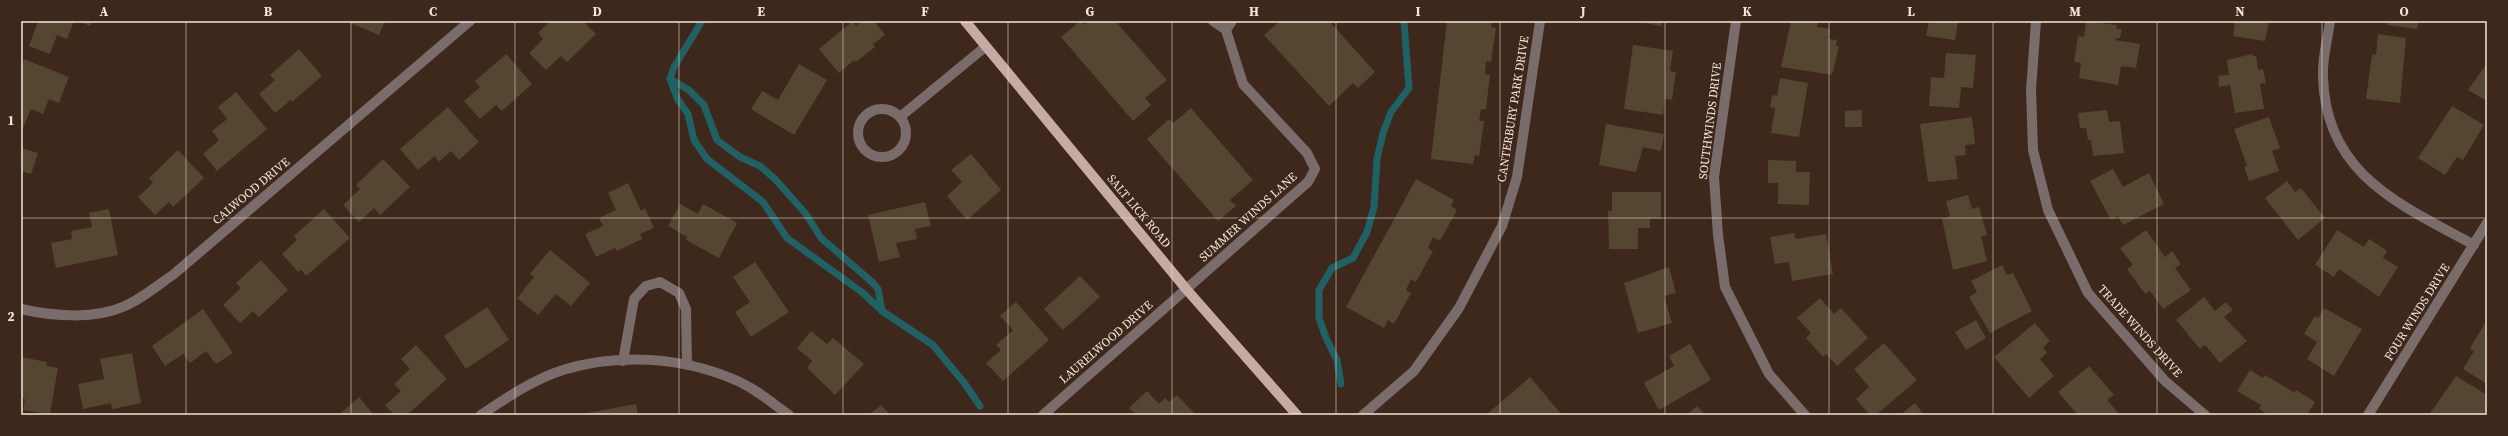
<svg xmlns="http://www.w3.org/2000/svg" width="2508" height="436" viewBox="0 0 2508 436" font-family="'Source Serif 4',serif">
	<rect width="100%" height="100%" fill="#3e281b"/>
	<g fill="none" stroke-linecap="round" stroke-linejoin="round">
		<path stroke="#206165" stroke-width="7" d="M 702,21 L 674,67 L 670,79 L 678,100 L 688,114 L 694,140 L 707,159 L 763,202 L 787,238 L 863,293 L 882,311 L 933,345 L 965,384 L 980,406
			M 670,79 L 689,90 L 704,105 L 717,140 L 740,157 L 760,166 L 775,179 L 806,214 L 821,238 L 872,282 L 878,289 L 882,311
			M 1341,384 L 1337,360 L 1326,338 L 1319,318 L 1319,290 L 1332,268 L 1353,258 L 1367,232 L 1374,207 L 1377,159 L 1383,133 L 1391,112 L 1409,88 L 1404,21"/>
	</g>
	<path fill="#544630" d="M 38,21 L 74,21 L 67,39 L 57,35 L 50,54 L 29,46 Z
		M 78,21 L 92,21 L 90,26 Z
		M 345,21 L 385,21 L 379,35 Z
		M 550,21 L 583,21 L 596,34 L 567,62 L 561,56 L 546,70 L 529,53 L 543,39 L 538,33 Z
		M 853,21 L 856,26 L 862,21 L 874,21 L 885,35 L 873,44 L 875,47 L 856,62 L 854,60 L 839,73 L 819,49 Z
		M 1080,21 L 1085,25 L 1089,21 L 1115,21 L 1167,80 L 1145,98 L 1151,105 L 1133,121 L 1061,37 Z
		M 1280,21 L 1329,21 L 1375,72 L 1358,88 L 1353,83 L 1329,106 L 1264,35 Z
		M 1447,21 L 1492,21 L 1491,27 L 1496,28 L 1491,62 L 1486,61 L 1485,74 L 1490,75 L 1486,109 L 1481,109 L 1479,121 L 1484,121 L 1479,156 L 1475,155 L 1473,164 L 1431,159 Z
		M 1634,21 L 1662,21 L 1661,26 Z
		M 1791,21 L 1818,21 L 1817,27 L 1830,29 L 1829,39 L 1837,40 L 1836,46 L 1839,46 L 1832,75 L 1781,67 Z
		M 1929,21 L 1958,21 L 1955,40 L 1926,36 Z
		M 2086,21 L 2117,25 L 2116,29 L 2122,29 L 2120,38 L 2116,38 L 2115,40 L 2140,44 L 2136,68 L 2121,66 L 2118,85 L 2079,78 L 2081,63 L 2074,62 L 2078,36 L 2084,37 Z
		M 2235,21 L 2269,21 L 2265,41 L 2233,36 Z
		M 2388,21 L 2419,21 L 2417,29 L 2387,25 Z
		M 2378,34 L 2406,38 L 2400,103 L 2366,99 L 2372,54 L 2376,55 Z
		M 1633,45 L 1673,51 L 1670,71 L 1676,72 L 1672,100 L 1665,99 L 1663,115 L 1624,109 Z
		M 299,49 L 322,76 L 292,102 L 291,100 L 275,113 L 259,94 L 275,80 L 270,75 Z
		M 1946,53 L 1976,55 L 1973,88 L 1961,87 L 1959,108 L 1929,106 L 1931,77 L 1944,78 Z
		M 506,54 L 532,84 L 502,111 L 496,105 L 480,119 L 464,101 L 480,87 L 475,81 Z
		M 2252,54 L 2253,56 L 2256,56 L 2258,70 L 2263,69 L 2266,83 L 2260,84 L 2264,109 L 2235,113 L 2230,85 L 2219,87 L 2218,76 L 2229,75 L 2227,60 Z
		M 24,59 L 69,77 L 59,103 L 49,99 L 43,114 L 31,109 L 23,128 L 21,127 L 21,68 Z
		M 2487,63 L 2487,101 L 2468,90 Z
		M 799,64 L 827,80 L 794,135 L 751,109 L 762,91 L 778,100 Z
		M 1780,78 L 1808,83 L 1799,137 L 1771,133 L 1775,108 L 1770,107 L 1772,95 L 1777,96 Z
		M 236,92 L 267,129 L 217,171 L 203,154 L 219,140 L 212,131 L 227,119 L 218,107 Z
		M 2452,106 L 2484,125 L 2463,160 L 2457,157 L 2445,175 L 2418,158 Z
		M 448,107 L 479,142 L 459,160 L 451,151 L 439,162 L 435,156 L 418,170 L 400,149 Z
		M 1191,108 L 1253,180 L 1230,200 L 1236,206 L 1218,221 L 1147,139 L 1169,119 L 1173,123 Z
		M 1862,110 L 1862,127 L 1845,127 L 1845,111 Z
		M 2107,110 L 2109,122 L 2120,121 L 2124,153 L 2093,156 L 2091,140 L 2088,140 L 2086,128 L 2080,128 L 2078,113 Z
		M 1972,117 L 1975,144 L 1965,145 L 1966,155 L 1955,156 L 1958,179 L 1928,182 L 1920,124 Z
		M 2269,117 L 2280,148 L 2272,151 L 2279,171 L 2249,181 L 2244,167 L 2247,166 L 2234,129 Z
		M 1606,124 L 1664,134 L 1661,151 L 1643,147 L 1636,172 L 1599,165 Z
		M 21,148 L 38,153 L 31,174 L 21,171 Z
		M 178,150 L 204,178 L 173,207 L 169,202 L 155,215 L 138,197 L 153,183 L 149,178 Z
		M 971,154 L 1001,190 L 967,220 L 947,196 L 962,182 L 951,170 Z
		M 383,159 L 410,187 L 380,215 L 374,208 L 359,222 L 343,205 L 360,189 L 356,185 Z
		M 1768,160 L 1796,161 L 1796,172 L 1810,172 L 1809,205 L 1778,204 L 1778,183 L 1768,183 Z
		M 2113,169 L 2123,187 L 2149,173 L 2164,204 L 2123,225 L 2118,216 L 2111,220 L 2090,181 Z
		M 1416,179 L 1454,200 L 1451,206 L 1457,210 L 1440,241 L 1433,237 L 1428,248 L 1433,251 L 1416,282 L 1411,279 L 1406,290 L 1411,293 L 1394,324 L 1388,320 L 1384,328 L 1346,307 Z
		M 2287,181 L 2295,192 L 2301,188 L 2325,218 L 2298,240 L 2265,198 Z
		M 628,183 L 641,211 L 645,208 L 654,228 L 640,234 L 642,239 L 617,251 L 615,248 L 596,257 L 585,234 L 603,226 L 599,218 L 616,210 L 608,193 Z
		M 1612,192 L 1661,192 L 1661,219 L 1650,219 L 1650,228 L 1638,228 L 1638,249 L 1609,249 L 1608,211 L 1612,211 Z
		M 1968,195 L 1972,209 L 1979,207 L 1987,235 L 1981,236 L 1987,261 L 1953,270 L 1942,219 L 1950,216 L 1946,201 Z
		M 925,202 L 931,226 L 915,229 L 917,239 L 896,243 L 900,257 L 879,262 L 868,215 Z
		M 680,204 L 698,214 L 703,204 L 737,223 L 719,258 L 686,240 L 687,237 L 668,226 Z
		M 109,209 L 118,255 L 56,268 L 51,243 L 72,239 L 71,231 L 92,227 L 89,213 Z
		M 324,209 L 350,238 L 306,276 L 301,270 L 298,272 L 282,254 L 297,240 L 294,236 Z
		M 2146,230 L 2165,257 L 2172,251 L 2181,264 L 2175,268 L 2191,290 L 2163,309 L 2150,291 L 2145,294 L 2127,269 L 2133,265 L 2120,248 Z
		M 2337,230 L 2364,247 L 2369,239 L 2387,251 L 2383,258 L 2398,267 L 2379,297 L 2339,269 L 2334,277 L 2315,265 Z
		M 1794,233 L 1796,239 L 1826,234 L 1833,274 L 1792,281 L 1789,262 L 1775,264 L 1770,237 Z
		M 550,250 L 590,283 L 571,306 L 556,294 L 538,315 L 517,298 L 534,277 L 530,274 Z
		M 261,260 L 288,290 L 259,317 L 253,311 L 240,323 L 223,305 L 241,288 L 236,283 Z
		M 755,262 L 789,312 L 751,337 L 735,312 L 750,302 L 733,277 Z
		M 2002,265 L 2007,275 L 2013,273 L 2032,311 L 1990,333 L 1969,297 L 1977,292 L 1971,281 Z
		M 1669,267 L 1676,293 L 1664,296 L 1672,323 L 1638,333 L 1624,283 Z
		M 1080,276 L 1100,297 L 1063,330 L 1044,309 Z
		M 2204,297 L 2215,311 L 2226,302 L 2233,310 L 2224,317 L 2247,341 L 2220,363 L 2205,345 L 2200,349 L 2176,320 Z
		M 1820,298 L 1834,314 L 1841,308 L 1868,338 L 1837,366 L 1826,354 L 1823,357 L 1806,338 L 1811,333 L 1797,318 Z
		M 1016,302 L 1049,340 L 1003,381 L 986,363 L 1001,350 L 996,345 L 1013,330 L 1000,316 Z
		M 487,307 L 509,340 L 466,369 L 444,336 Z
		M 2324,308 L 2362,329 L 2334,376 L 2307,359 L 2317,342 L 2304,334 L 2315,316 L 2318,318 Z
		M 203,309 L 233,353 L 216,364 L 206,351 L 190,363 L 183,354 L 165,366 L 152,346 Z
		M 1976,320 L 1986,338 L 1966,350 L 1955,332 Z
		M 2487,320 L 2487,384 L 2463,369 L 2474,351 L 2470,348 Z
		M 2035,323 L 2050,341 L 2043,347 L 2047,353 L 2040,359 L 2054,376 L 2029,398 L 1994,357 Z
		M 811,331 L 827,344 L 833,338 L 864,364 L 835,395 L 807,368 L 812,361 L 797,348 Z
		M 1884,343 L 1917,380 L 1876,415 L 1870,415 L 1856,399 L 1869,387 L 1854,369 Z
		M 1690,344 L 1711,380 L 1659,410 L 1644,383 L 1674,366 L 1669,356 Z
		M 416,345 L 447,379 L 407,415 L 394,415 L 385,405 L 401,391 L 394,384 L 410,369 L 401,359 Z
		M 132,353 L 141,403 L 112,409 L 111,403 L 83,409 L 78,384 L 104,379 L 100,359 Z
		M 21,357 L 47,362 L 46,366 L 58,368 L 50,414 L 23,410 L 25,399 L 21,398 Z
		M 2089,366 L 2114,395 L 2107,400 L 2120,415 L 2078,415 L 2058,392 Z
		M 2250,370 L 2263,378 L 2265,375 L 2295,393 L 2296,390 L 2315,402 L 2307,415 L 2268,415 L 2259,409 L 2261,405 L 2237,391 Z
		M 2456,376 L 2487,395 L 2487,408 L 2483,415 L 2429,415 Z
		M 1530,377 L 1562,415 L 1486,415 Z
		M 1147,391 L 1159,404 L 1165,398 L 1169,402 L 1177,395 L 1196,415 L 1136,415 L 1129,408 Z
		M 359,397 L 374,415 L 339,415 Z
		M 1915,403 L 1924,415 L 1900,415 Z
		M 636,404 L 638,415 L 582,415 L 582,414 Z
		M 881,405 L 890,415 L 869,415 Z
		M 1697,406 L 1705,415 L 1687,415 Z"/>
	<g fill="none" stroke-linecap="round" stroke-linejoin="round">
		<path stroke="#7a6c6a" stroke-width="10" d="M 1213,21 L 1226,30
			M 1736,21 L 1714,177 L 1718,235 L 1725,287 L 1769,374 L 1805,415
			M 2036,21 L 2031,90 L 2033,150 L 2048,210 L 2088,293 L 2165,381 L 2205,415
			M 2330,21 C 2328,38 2322,58 2323,76 C 2325,174 2399,204 2474,245
			M858 133a24 24 0 1 1 48 0a24 24 0 1 1-48 0Z
			M 900,117 L 985,47
			M 21,309 C 52,316 95,320 125,306 C 143,298 158,285 174,274 L 470,21
			M 623,361 L 634,299 L 646,286 L 660,282 L 679,293 L 686,309 L 687,365
			M 481,415 C 506,398 534,379 563,370 C 617,353 681,357 733,379 C 753,387 771,402 789,415
			M 1043,415 L 1308,182 L 1315,169 L 1307,153 L 1243,84 L 1226,30 L 1232,21
			M 1363,415 L 1414,371 L 1459,308 L 1502,226 L 1517,177 L 1540,21
			M 2368,415 L 2487,223"/>
		<path stroke="#c6aaa6" stroke-width="10" d="M 965,21 L 1187,290 L 1297,415"/>
	</g>
	<path fill="none" stroke="#f4e5dd" stroke-width="1" stroke-opacity="0.55" d="M 186,21 L 186,415M 351,21 L 351,415M 515,21 L 515,415M 679,21 L 679,415M 843,21 L 843,415M 1008,21 L 1008,415M 1172,21 L 1172,415M 1336,21 L 1336,415M 1500,21 L 1500,415M 1665,21 L 1665,415M 1829,21 L 1829,415M 1993,21 L 1993,415M 2157,21 L 2157,415M 2322,21 L 2322,415M 21,218 L 2487,218"/>
	<g text-anchor="middle" dominant-baseline="central" stroke-width="3.5" stroke-linejoin="round" paint-order="stroke">
		<g font-size="12" fill="#f4e5dd" stroke="#3e281b">
			<text transform="translate(1513 109) rotate(-81)">CANTERBURY PARK DRIVE</text>
			<text transform="translate(1710 121) rotate(-83)">SOUTHWINDS DRIVE</text>
			<text transform="translate(251 191) rotate(-40)">CALWOOD DRIVE</text>
			<text transform="translate(1139 211) rotate(50)">SALT LICK ROAD</text>
			<text transform="translate(1248 217) rotate(-42)">SUMMER WINDS LANE</text>
			<text transform="translate(2417 312) rotate(-58)">FOUR WINDS DRIVE</text>
			<text transform="translate(2140 331) rotate(48)">TRADE WINDS DRIVE</text>
			<text transform="translate(1106 342) rotate(-41)">LAURELWOOD DRIVE</text>
		</g>
	</g>
	<rect width="2508" height="436" fill="none" stroke="#3e281b" stroke-width="44"/>
	<rect x="22" y="22" width="2464" height="392" fill="none" stroke="#f4e5dd" stroke-width="1.5"/>
	<g font-size="13" text-anchor="middle" font-weight="bold" fill="#f4e5dd">
		<text x="104" y="16">A</text>
		<text x="268" y="16">B</text>
		<text x="433" y="16">C</text>
		<text x="597" y="16">D</text>
		<text x="761" y="16">E</text>
		<text x="925" y="16">F</text>
		<text x="1090" y="16">G</text>
		<text x="1254" y="16">H</text>
		<text x="1418" y="16">I</text>
		<text x="1583" y="16">J</text>
		<text x="1747" y="16">K</text>
		<text x="1911" y="16">L</text>
		<text x="2075" y="16">M</text>
		<text x="2240" y="16">N</text>
		<text x="2404" y="16">O</text>
		<text x="11" y="125">1</text>
		<text x="11" y="321">2</text>
	</g>
</svg>
